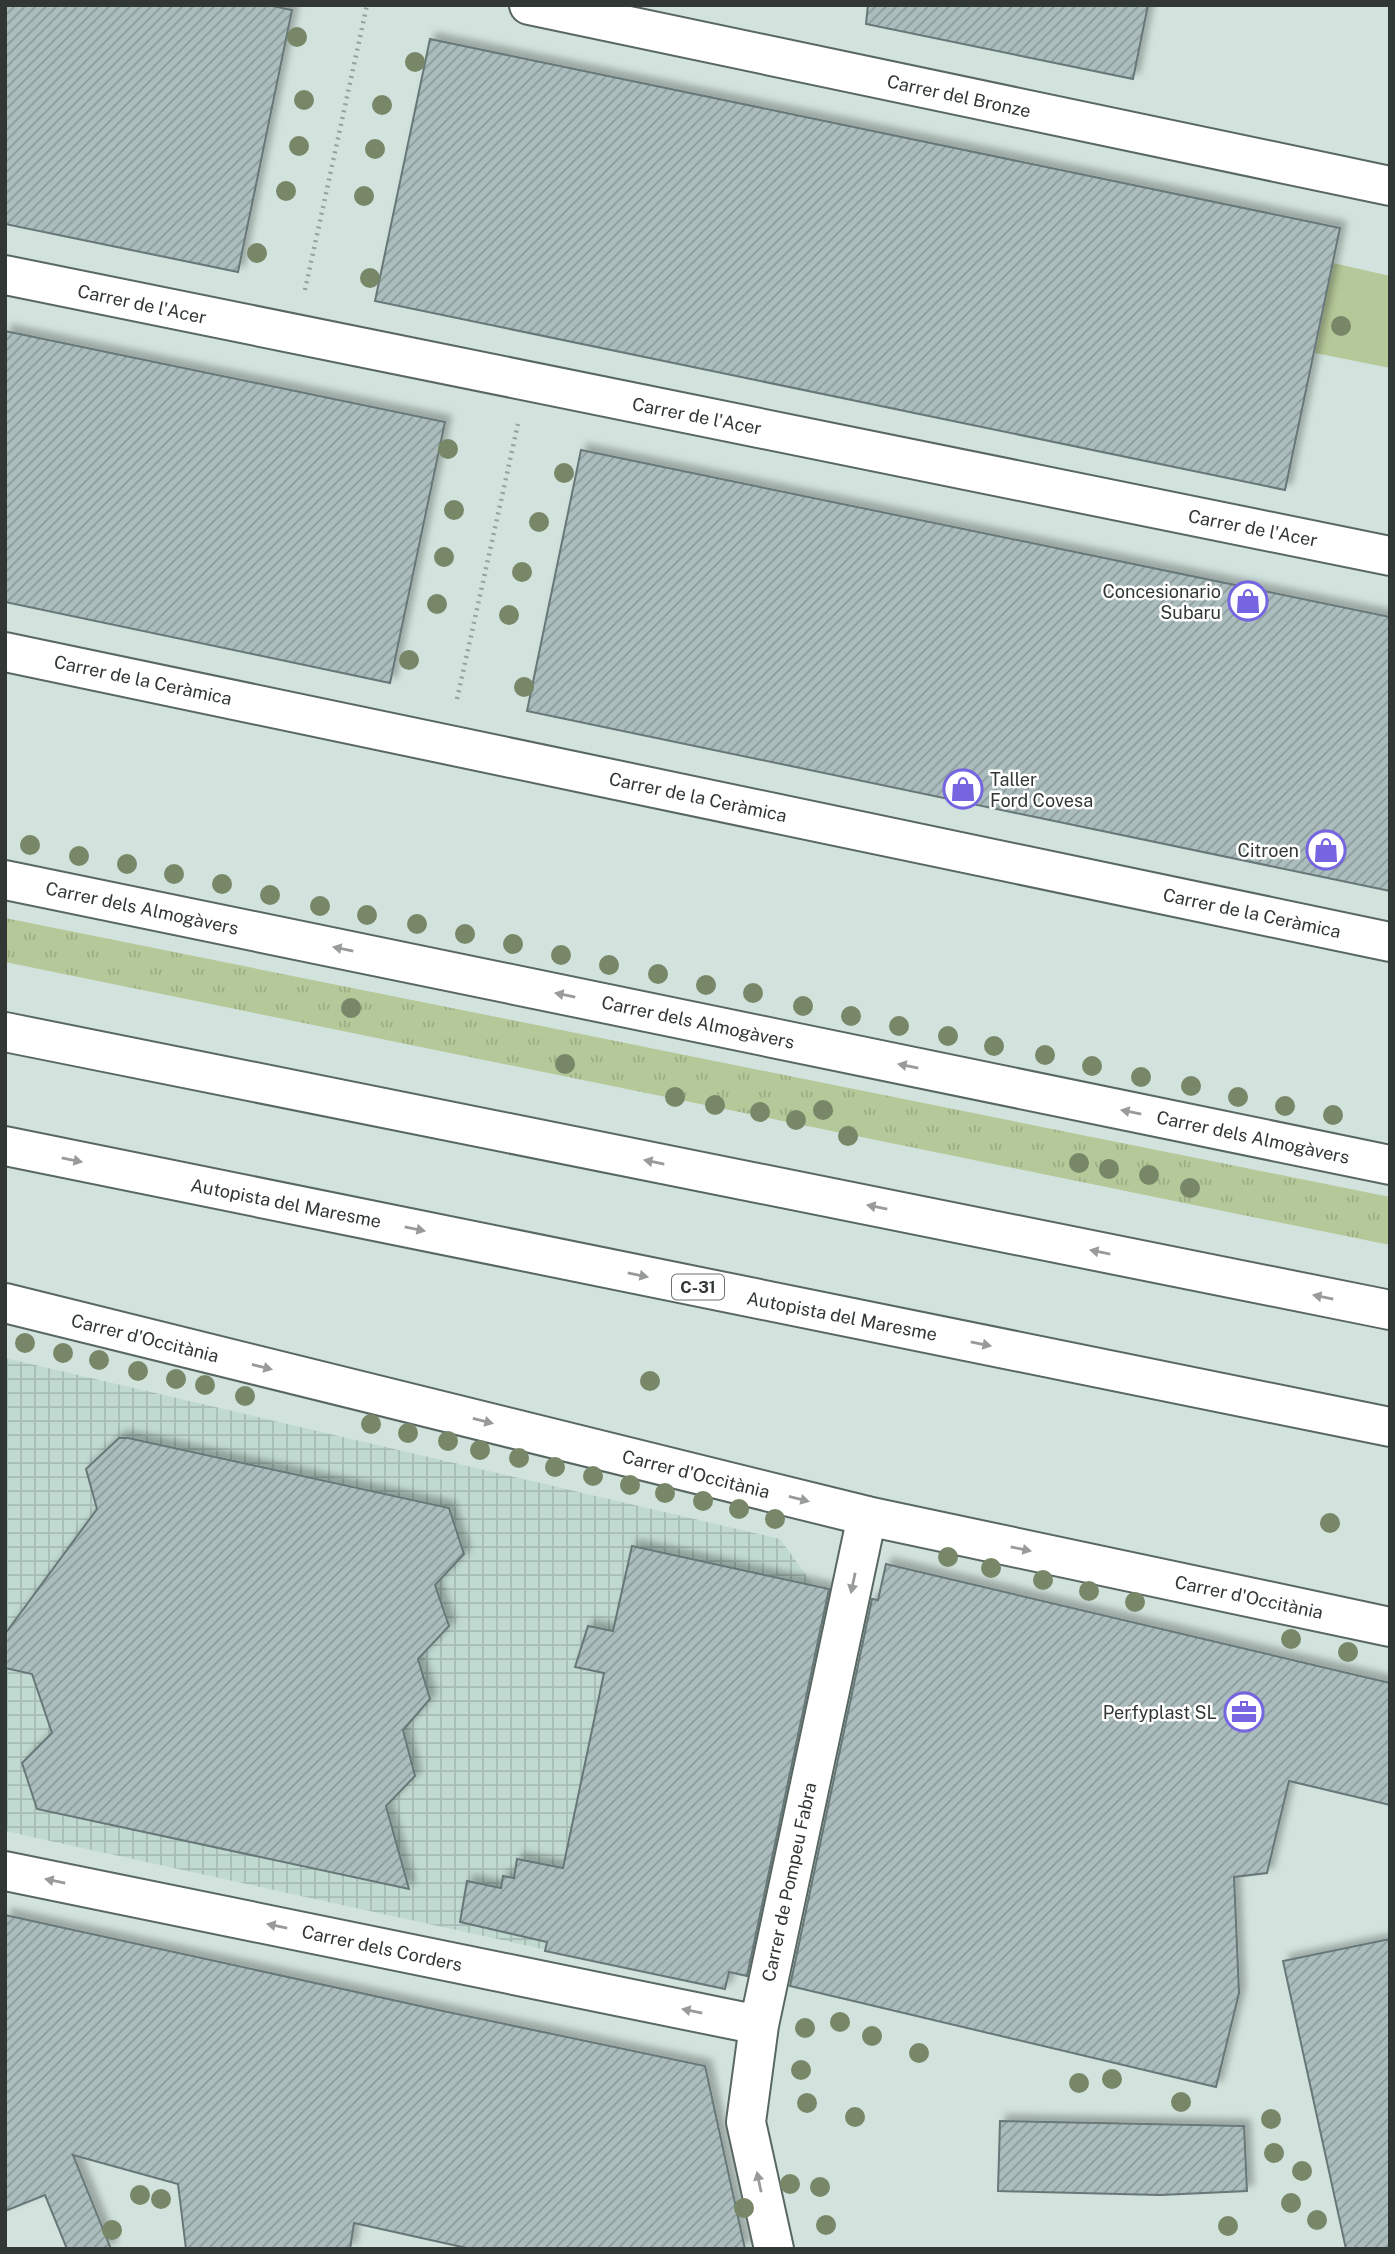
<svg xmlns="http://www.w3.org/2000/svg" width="1395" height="2254" viewBox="0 0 1395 2254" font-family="'Public Sans',sans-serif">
	<defs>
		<pattern id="industrial-grid" width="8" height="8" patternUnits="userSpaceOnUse" patternTransform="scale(1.75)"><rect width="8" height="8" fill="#c1dad1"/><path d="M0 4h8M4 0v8" fill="none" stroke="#a6bcb4"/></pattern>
		<pattern id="grass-tufts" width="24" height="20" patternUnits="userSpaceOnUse" patternTransform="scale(1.75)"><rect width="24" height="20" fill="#b5c899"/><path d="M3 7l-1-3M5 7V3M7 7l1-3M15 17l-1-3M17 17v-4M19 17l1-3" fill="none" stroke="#9cac84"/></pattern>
		<pattern id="building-hatch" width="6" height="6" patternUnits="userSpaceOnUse" patternTransform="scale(1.75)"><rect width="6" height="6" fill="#abbdbd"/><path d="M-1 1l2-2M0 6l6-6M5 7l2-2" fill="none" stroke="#8c9a9a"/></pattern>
		<filter id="shadow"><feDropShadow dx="6" dy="-6" stdDeviation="3.5" flood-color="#0004"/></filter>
	</defs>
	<rect width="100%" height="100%" fill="#d2e3dd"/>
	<path fill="url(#industrial-grid)" d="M 5,1358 L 780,1539 L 814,1586 L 725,1989 L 5,1831 Z"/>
	<path fill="url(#grass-tufts)" d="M 5,918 L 1390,1197 L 1390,1245 L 5,962 Z"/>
	<path fill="#b5c899" d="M 1333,263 L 1390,276 L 1390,368 L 1315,353 Z"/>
	<path fill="url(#building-hatch)" stroke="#677878" stroke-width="2" filter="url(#shadow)" d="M 5,5 L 268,5 L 292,10 L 238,272 L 5,224 Z
		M 868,5 L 1148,5 L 1133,79 L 866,24 Z
		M 430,39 L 1340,228 L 1285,490 L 375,301 Z
		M 5,331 L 445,422 L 390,683 L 5,602 Z
		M 581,450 L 1390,617 L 1390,891 L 527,711 Z
		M 119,1438 L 128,1438 L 449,1508 L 464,1554 L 435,1585 L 449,1626 L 418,1659 L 430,1699 L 403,1730 L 415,1776 L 386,1806 L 409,1889 L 37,1809 L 22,1763 L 52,1733 L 32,1674 L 5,1668 L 5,1634 L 97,1509 L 86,1469 Z
		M 632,1546 L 829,1589 L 747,1976 L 729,1972 L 725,1989 L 545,1951 L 547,1942 L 460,1922 L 467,1881 L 501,1888 L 503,1876 L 514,1878 L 517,1859 L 563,1868 L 604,1673 L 575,1667 L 588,1626 L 613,1631 Z
		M 886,1564 L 1390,1683 L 1390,1805 L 1289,1781 L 1267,1873 L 1234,1877 L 1239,1993 L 1216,2087 L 790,1986 L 872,1599 L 878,1600 Z
		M 5,1915 L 443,2011 L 705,2066 L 745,2249 L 471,2249 L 354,2223 L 350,2249 L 186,2249 L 178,2184 L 73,2155 L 111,2249 L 67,2249 L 45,2195 L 5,2211 Z
		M 1390,1939 L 1390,2249 L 1346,2249 L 1283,1961 Z
		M 1000,2121 L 1244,2126 L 1247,2191 L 1160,2195 L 998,2191 Z"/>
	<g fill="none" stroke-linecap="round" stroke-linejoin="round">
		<g stroke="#596762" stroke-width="42">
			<path id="street" d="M 529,5 L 1390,186
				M 5,275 L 1390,556
				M 5,652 L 1390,942
				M 5,1871 L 759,2025
				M 774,2249 L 746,2122 L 759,2025 L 867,1516"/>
		</g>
		<g stroke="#596762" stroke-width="42">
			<path id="secondary" d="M 5,880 L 1390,1165
				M 5,1303 L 867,1516 L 1390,1627"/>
		</g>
		<g stroke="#596762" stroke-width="42">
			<path id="highway" d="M 5,1032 L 1390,1310
				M 5,1146 L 1390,1427"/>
		</g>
		<path stroke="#95a29e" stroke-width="4.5" stroke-dasharray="2 5" stroke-linecap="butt" d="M 305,290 L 367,5
			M 457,699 L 518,424"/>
		<use href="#street" stroke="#fff" stroke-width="38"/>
		<use href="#secondary" stroke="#fff" stroke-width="38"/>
		<use href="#highway" stroke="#fff" stroke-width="38"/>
	</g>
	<g fill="#778768">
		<circle cx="297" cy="37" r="10"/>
		<circle cx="415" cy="62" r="10"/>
		<circle cx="304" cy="100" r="10"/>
		<circle cx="382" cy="105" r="10"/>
		<circle cx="299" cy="146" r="10"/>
		<circle cx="375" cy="149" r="10"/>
		<circle cx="286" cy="191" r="10"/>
		<circle cx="364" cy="196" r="10"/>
		<circle cx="257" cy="253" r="10"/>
		<circle cx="370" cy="278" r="10"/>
		<circle cx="1341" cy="326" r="10"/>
		<circle cx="448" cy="449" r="10"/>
		<circle cx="564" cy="473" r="10"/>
		<circle cx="454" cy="510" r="10"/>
		<circle cx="539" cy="522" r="10"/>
		<circle cx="444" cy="557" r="10"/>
		<circle cx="522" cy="572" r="10"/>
		<circle cx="437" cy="604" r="10"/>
		<circle cx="509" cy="615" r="10"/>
		<circle cx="409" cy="660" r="10"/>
		<circle cx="524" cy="687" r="10"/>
		<circle cx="30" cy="845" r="10"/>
		<circle cx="79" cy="856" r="10"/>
		<circle cx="127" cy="864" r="10"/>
		<circle cx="174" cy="874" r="10"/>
		<circle cx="222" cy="884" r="10"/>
		<circle cx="270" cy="895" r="10"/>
		<circle cx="320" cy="906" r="10"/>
		<circle cx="367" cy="915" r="10"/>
		<circle cx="417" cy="924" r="10"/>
		<circle cx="465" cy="934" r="10"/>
		<circle cx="513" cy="944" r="10"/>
		<circle cx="561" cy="955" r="10"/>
		<circle cx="609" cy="965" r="10"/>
		<circle cx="658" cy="974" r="10"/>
		<circle cx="706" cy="985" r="10"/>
		<circle cx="753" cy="993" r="10"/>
		<circle cx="803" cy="1006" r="10"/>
		<circle cx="351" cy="1008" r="10"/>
		<circle cx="851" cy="1016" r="10"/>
		<circle cx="899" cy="1026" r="10"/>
		<circle cx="948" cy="1036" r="10"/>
		<circle cx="994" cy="1046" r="10"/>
		<circle cx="1045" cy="1055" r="10"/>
		<circle cx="565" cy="1064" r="10"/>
		<circle cx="1092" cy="1066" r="10"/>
		<circle cx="1141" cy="1077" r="10"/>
		<circle cx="1191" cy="1086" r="10"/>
		<circle cx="675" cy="1097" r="10"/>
		<circle cx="1238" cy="1097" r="10"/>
		<circle cx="715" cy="1105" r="10"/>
		<circle cx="1285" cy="1106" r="10"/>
		<circle cx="823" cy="1110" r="10"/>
		<circle cx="760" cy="1112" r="10"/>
		<circle cx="1333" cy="1115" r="10"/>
		<circle cx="796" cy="1120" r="10"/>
		<circle cx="848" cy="1136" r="10"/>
		<circle cx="1079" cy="1163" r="10"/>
		<circle cx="1109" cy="1169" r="10"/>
		<circle cx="1149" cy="1175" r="10"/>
		<circle cx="1190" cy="1188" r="10"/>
		<circle cx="25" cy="1343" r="10"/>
		<circle cx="63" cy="1353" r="10"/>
		<circle cx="99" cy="1360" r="10"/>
		<circle cx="138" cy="1371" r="10"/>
		<circle cx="176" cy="1379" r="10"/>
		<circle cx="650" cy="1381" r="10"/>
		<circle cx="205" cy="1385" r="10"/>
		<circle cx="245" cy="1396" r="10"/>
		<circle cx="371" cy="1424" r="10"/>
		<circle cx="408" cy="1433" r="10"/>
		<circle cx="448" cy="1441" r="10"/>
		<circle cx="480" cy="1450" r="10"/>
		<circle cx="519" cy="1458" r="10"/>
		<circle cx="555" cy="1467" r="10"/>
		<circle cx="593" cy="1476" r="10"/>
		<circle cx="630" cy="1485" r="10"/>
		<circle cx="665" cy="1493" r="10"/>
		<circle cx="703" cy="1501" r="10"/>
		<circle cx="739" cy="1509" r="10"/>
		<circle cx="775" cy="1519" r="10"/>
		<circle cx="1330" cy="1523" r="10"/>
		<circle cx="948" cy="1557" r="10"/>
		<circle cx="991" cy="1568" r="10"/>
		<circle cx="1043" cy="1580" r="10"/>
		<circle cx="1089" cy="1591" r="10"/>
		<circle cx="1135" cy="1602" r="10"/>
		<circle cx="1291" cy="1639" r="10"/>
		<circle cx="1348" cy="1652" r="10"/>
		<circle cx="840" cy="2022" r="10"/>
		<circle cx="805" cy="2028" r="10"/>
		<circle cx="872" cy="2036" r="10"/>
		<circle cx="919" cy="2053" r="10"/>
		<circle cx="801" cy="2070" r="10"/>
		<circle cx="1112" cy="2079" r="10"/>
		<circle cx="1079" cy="2083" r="10"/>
		<circle cx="1181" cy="2102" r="10"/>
		<circle cx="807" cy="2103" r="10"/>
		<circle cx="855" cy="2117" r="10"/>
		<circle cx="1271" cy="2119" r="10"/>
		<circle cx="1274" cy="2153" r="10"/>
		<circle cx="1302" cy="2171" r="10"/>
		<circle cx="790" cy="2184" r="10"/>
		<circle cx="820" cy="2187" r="10"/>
		<circle cx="140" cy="2195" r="10"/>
		<circle cx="161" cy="2199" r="10"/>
		<circle cx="1291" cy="2203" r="10"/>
		<circle cx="744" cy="2208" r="10"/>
		<circle cx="1317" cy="2220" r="10"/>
		<circle cx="826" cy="2225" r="10"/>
		<circle cx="1228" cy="2226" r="10"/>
		<circle cx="112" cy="2230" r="10"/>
	</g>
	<defs><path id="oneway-solid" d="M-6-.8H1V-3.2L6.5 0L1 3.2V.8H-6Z" transform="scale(1.75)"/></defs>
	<g fill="#989b9a">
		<use href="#oneway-solid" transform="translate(343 949) rotate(-168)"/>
		<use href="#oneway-solid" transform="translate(565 995) rotate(-168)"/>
		<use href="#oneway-solid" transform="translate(908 1066) rotate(-168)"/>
		<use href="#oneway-solid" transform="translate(1131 1112) rotate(-168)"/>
		<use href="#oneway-solid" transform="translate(72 1160) rotate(11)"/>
		<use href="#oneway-solid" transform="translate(654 1162) rotate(-169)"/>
		<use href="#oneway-solid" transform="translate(877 1207) rotate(-169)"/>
		<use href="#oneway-solid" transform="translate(415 1229) rotate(11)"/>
		<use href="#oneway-solid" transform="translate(1100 1252) rotate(-169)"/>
		<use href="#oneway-solid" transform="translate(638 1275) rotate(11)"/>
		<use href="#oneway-solid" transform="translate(1323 1297) rotate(-169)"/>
		<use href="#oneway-solid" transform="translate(981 1344) rotate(11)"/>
		<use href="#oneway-solid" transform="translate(262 1367) rotate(14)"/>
		<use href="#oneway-solid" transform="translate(483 1421) rotate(14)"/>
		<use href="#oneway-solid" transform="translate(799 1499) rotate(14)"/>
		<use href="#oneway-solid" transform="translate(1021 1549) rotate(12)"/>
		<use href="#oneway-solid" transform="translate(853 1583) rotate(102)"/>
		<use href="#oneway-solid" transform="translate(55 1881) rotate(-168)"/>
		<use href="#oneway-solid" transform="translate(277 1926) rotate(-168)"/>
		<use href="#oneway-solid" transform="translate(692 2011) rotate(-168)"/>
		<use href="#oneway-solid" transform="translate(759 2182) rotate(-102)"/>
	</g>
	<defs>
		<g id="shop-ring" transform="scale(2.0125)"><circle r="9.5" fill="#fff" stroke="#7665e0" stroke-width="1.5"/><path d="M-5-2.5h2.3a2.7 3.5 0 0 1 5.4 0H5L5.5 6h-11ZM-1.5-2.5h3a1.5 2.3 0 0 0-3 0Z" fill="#7665e0"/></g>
		<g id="office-ring" transform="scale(2.0125)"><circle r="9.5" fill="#fff" stroke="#7665e0" stroke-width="1.5"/><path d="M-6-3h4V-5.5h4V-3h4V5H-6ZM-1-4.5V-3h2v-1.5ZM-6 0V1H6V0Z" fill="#7665e0"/></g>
	</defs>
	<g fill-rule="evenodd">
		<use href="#shop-ring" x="1248" y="601"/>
		<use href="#shop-ring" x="963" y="789"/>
		<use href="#shop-ring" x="1326" y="850"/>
		<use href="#office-ring" x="1244" y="1712"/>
	</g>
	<g text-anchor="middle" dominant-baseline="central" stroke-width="5" stroke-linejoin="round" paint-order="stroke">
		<rect fill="#fff" stroke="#6e7372" stroke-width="2" x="672" y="1274.5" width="52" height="25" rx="5"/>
		<g font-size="16" font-weight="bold" fill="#303735">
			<text x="698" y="1287">C-31</text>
		</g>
		<g font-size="18" fill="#303735" stroke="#fff">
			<text transform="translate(959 96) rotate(12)">Carrer del Bronze</text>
			<text transform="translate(142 304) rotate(12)">Carrer de l'Acer</text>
			<text transform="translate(697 416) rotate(11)">Carrer de l'Acer</text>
			<text transform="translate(1253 528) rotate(11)">Carrer de l'Acer</text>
			<text transform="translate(143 680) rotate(12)">Carrer de la Ceràmica</text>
			<text transform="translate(698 797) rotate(12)">Carrer de la Ceràmica</text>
			<text transform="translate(142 908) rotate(12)">Carrer dels Almogàvers</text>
			<text transform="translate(1252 913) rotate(12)">Carrer de la Ceràmica</text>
			<text transform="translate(698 1022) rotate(12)">Carrer dels Almogàvers</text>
			<text transform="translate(1253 1137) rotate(12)">Carrer dels Almogàvers</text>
			<text transform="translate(286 1203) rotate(11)">Autopista del Maresme</text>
			<text transform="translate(842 1316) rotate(11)">Autopista del Maresme</text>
			<text transform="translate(145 1338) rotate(14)">Carrer d'Occitània</text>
			<text transform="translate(696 1474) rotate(14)">Carrer d'Occitània</text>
			<text transform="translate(1249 1597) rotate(12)">Carrer d'Occitània</text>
			<text transform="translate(789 1882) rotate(-78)">Carrer de Pompeu Fabra</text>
			<text transform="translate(382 1948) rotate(12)">Carrer dels Corders</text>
		</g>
		<g font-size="18" fill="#303735" stroke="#fff" text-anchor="end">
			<text x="1221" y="591">Concesionario<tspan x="1221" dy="21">Subaru</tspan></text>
			<text x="990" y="779" text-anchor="start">Taller<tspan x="990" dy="21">Ford Covesa</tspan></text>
			<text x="1299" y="850">Citroen</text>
			<text x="1217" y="1712">Perfyplast SL</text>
		</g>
	</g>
	<rect width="1395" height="2254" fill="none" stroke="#303735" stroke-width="14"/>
</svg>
